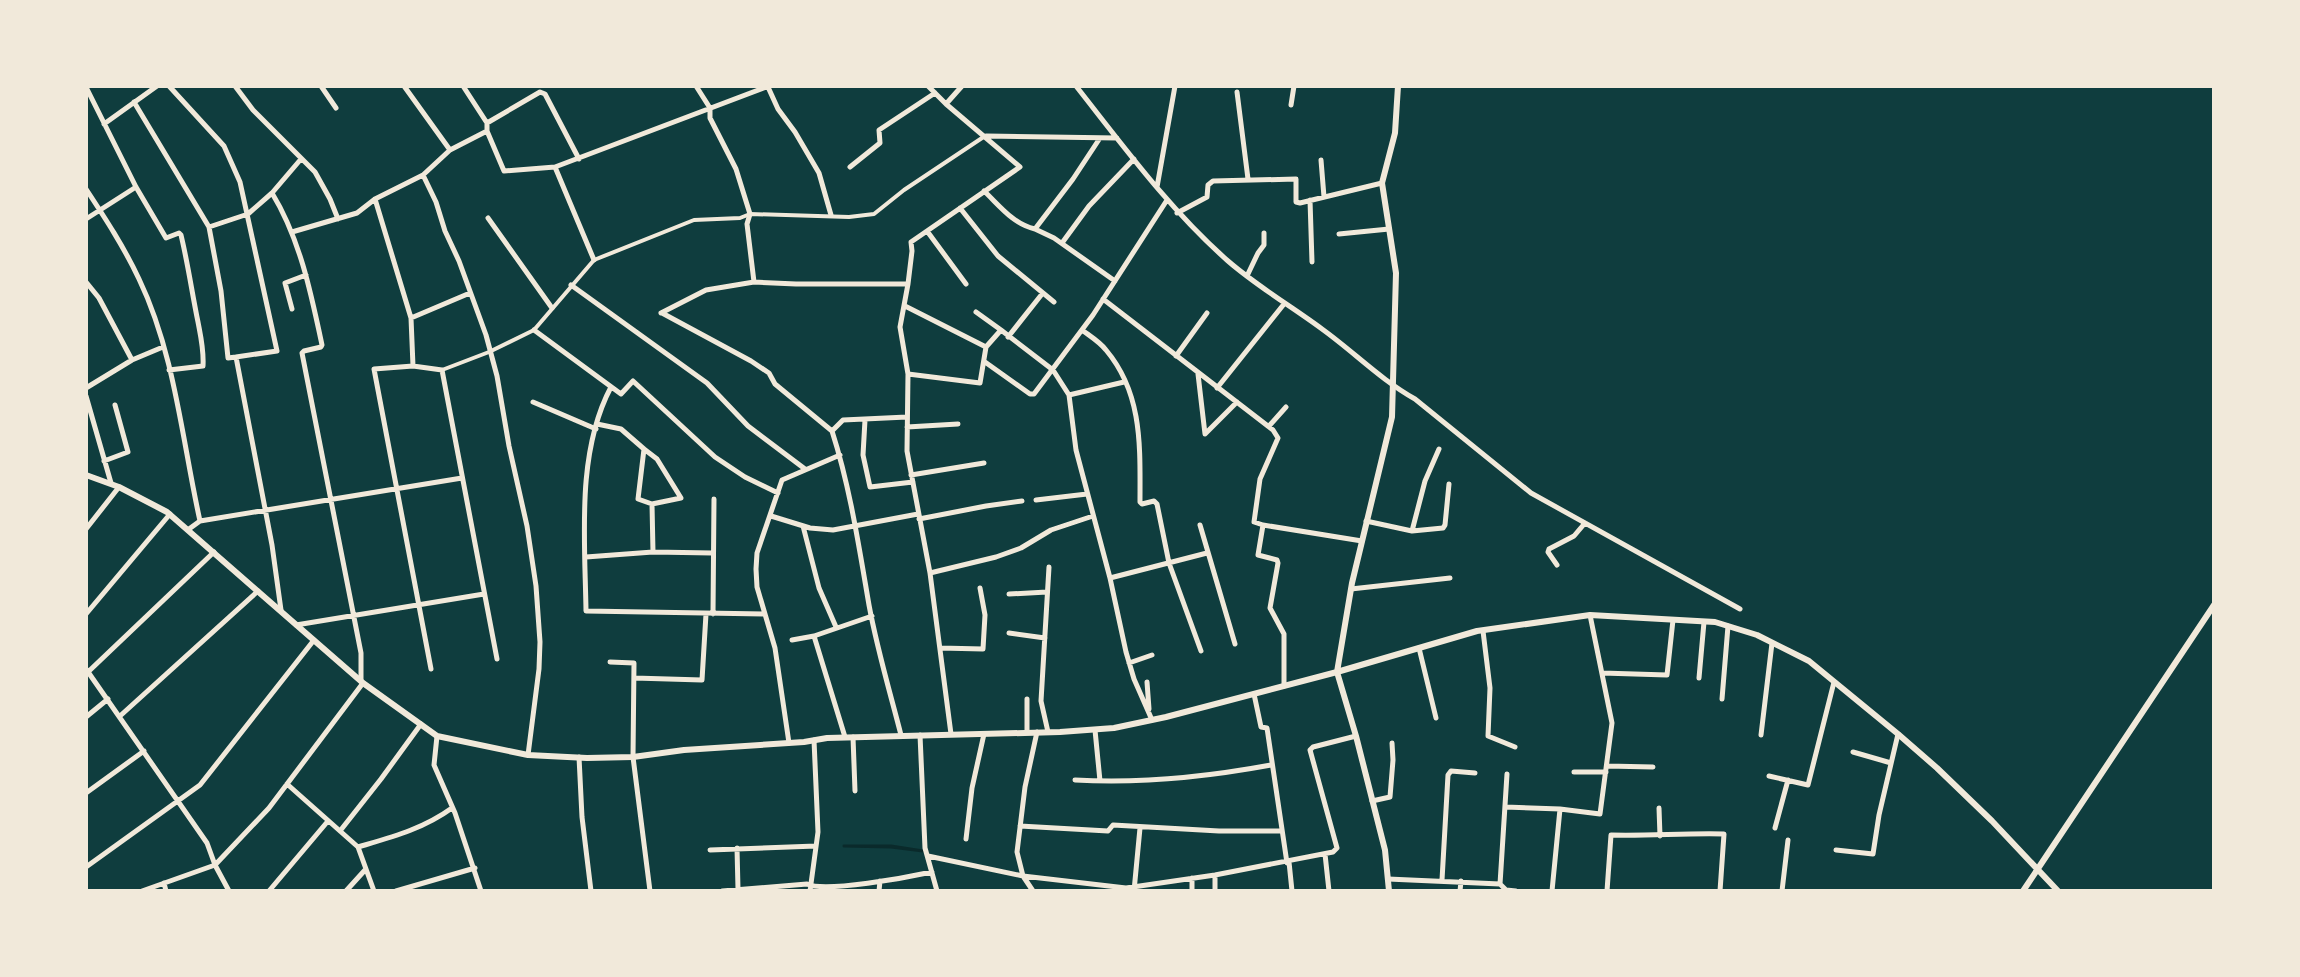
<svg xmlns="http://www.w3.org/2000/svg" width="2300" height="977" viewBox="0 0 2300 977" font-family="Merriweather,serif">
	<rect width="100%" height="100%" fill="#0f3d3e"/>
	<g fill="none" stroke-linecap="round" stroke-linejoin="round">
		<path stroke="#0a2a2b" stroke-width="3" d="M 844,846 L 891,846 L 923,851 L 891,847 Z"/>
		<path stroke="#f1e9da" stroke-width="4" d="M 442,370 L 489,352 L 534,330 L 594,260 L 694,220 L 740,218 L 750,214 L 849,217 L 874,214 L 904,190 L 985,136"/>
		<path stroke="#f1e9da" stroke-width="5" d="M 169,86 L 224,146 L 240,182 L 277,351 L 236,357
			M 235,86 L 253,110 L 315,172 L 330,199 L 338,219
			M 321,86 L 336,108
			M 404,86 L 450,150
			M 463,86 L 487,123
			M 696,86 L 710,108 L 710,118 L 736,169 L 750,214 L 747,224 L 754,282
			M 928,86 L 946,104 L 1020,167 L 911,242 L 912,251 L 908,284 L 900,327 L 908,374 L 907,451 L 930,573 L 951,734
			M 1076,86 C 1124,147 1170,210 1228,261 C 1258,287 1291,306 1322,329 C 1354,352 1381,380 1415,399 L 1531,493 L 1740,609
			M 86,87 L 136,187 L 166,238 L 179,233 L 181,235 C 188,264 192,293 198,322 C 201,338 204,350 203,366 L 169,370
			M 768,87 L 778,109 L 795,132 L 819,173 L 831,215
			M 1237,92 L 1248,179
			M 134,102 L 209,227 L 221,291 L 228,358 L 236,357 L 272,545 L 281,610
			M 946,104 L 962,86
			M 1291,105 L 1294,86
			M 104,124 L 157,86
			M 986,136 L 1117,138
			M 301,159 L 272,193 C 300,239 311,293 322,345 L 321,347 L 304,351 L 302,353 L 361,653 L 361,681
			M 579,159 L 545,94 L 540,92 L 487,123 L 487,131 L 504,171 L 555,167 L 769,86
			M 1321,160 L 1324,197
			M 555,167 L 594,260
			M 850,167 L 880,143 L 879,130 L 935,93
			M 423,175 L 436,202 L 445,231 L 459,261 L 486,335 L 497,376 L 509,446 L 527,526 L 536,586 L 540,642 L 539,669 L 528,755
			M 1157,187 L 1175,86
			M 86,189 C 105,218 124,247 139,279 C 175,354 182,440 200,521
			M 984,191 C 1000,206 1013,224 1035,229 L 1073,179 L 1100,138
			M 375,199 L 411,318 L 413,366 L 442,370 L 497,659
			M 1310,200 L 1312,262
			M 960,208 L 998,256 L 1054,302
			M 1177,213 L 1207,197 L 1208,185 L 1213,181 L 1296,179 L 1296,202 L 1300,203 L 1382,183
			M 488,218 L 552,308
			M 86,219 L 136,187
			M 209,227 L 248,214 L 272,193
			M 1035,229 L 1054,238 L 1115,281
			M 927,231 L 966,284
			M 292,232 L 357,213 L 375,199 L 423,175 L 450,150 L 487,131
			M 1339,234 L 1389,229
			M 1062,243 L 1089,206 L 1134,159
			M 1247,276 L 1258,253 L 1264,245 L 1264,233
			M 86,282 L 99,298 L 132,360
			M 571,285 L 707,383 L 748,426 L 805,469
			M 1103,299 L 1273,430 L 1278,438 L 1260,479 L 1254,522 L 1263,525 L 1258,555 L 1277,560 L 1278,563 L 1270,608 L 1284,634 L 1284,686
			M 905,306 L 986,347
			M 292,309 L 285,283 L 306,275
			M 976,312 L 1001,330
			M 661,313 L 706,290 L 754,282 L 796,284 L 908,284
			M 662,313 L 751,361 L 769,373 L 775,384 L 832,431
			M 411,318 L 470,293
			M 534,330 L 621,394 L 633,381 L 715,457 L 745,477 L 778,493
			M 1082,330 C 1090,336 1100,342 1106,350 C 1143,394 1140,447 1140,502 L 1142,504 L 1154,501 L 1157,504 L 1169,563 L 1201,651
			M 1008,337 L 1042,294
			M 1176,356 L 1207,313
			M 985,362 L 1030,394 L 1034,394 L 1093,315 L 1167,200
			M 413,366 L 374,369 L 431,669
			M 908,374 L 980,383 L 986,347 L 1001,330 L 1053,370 L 1069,395 L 1076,450 L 1110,578 L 1126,652 L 1134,679 L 1152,720
			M 1198,374 L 1205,434 L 1237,402
			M 611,387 C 576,453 585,539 586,611 L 764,614
			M 86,388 L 132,360 L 163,347
			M 1217,388 L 1284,304
			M 1069,395 L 1124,382
			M 86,396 L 111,483
			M 533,402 L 596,429
			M 865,420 L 863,455 L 870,487 L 913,482
			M 597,424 L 621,429 L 644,449
			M 1269,426 L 1286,407
			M 907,427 L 958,424
			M 832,431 C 850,487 859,547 869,605 C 877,649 890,692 901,735
			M 832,431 L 843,420 L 907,417
			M 104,461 L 128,452 L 115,405
			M 911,475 L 984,463
			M 1036,500 L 1087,494
			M 652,504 L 681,498 L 657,459 L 644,449 L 638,499 L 652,504 L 653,552
			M 771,516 L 810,528 L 833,530 L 918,514
			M 919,519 L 986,506 L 1022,501
			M 1366,521 L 1412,531 L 1443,528 L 1445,525 L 1449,484
			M 1200,525 L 1235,644
			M 1263,525 L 1362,541
			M 803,526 L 819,588 L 836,627
			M 86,529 L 119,487
			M 189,529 L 200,521 L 462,478
			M 1412,531 L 1425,481 L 1439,449
			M 586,557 L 653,552 L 712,553
			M 1557,565 L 1548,552 L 1549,549 L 1574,536 L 1585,523
			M 930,573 L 996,557 L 1021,548 L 1051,530 L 1093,516
			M 1110,578 L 1207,553
			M 1351,589 L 1450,578
			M 1009,594 L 1047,592
			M 86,614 L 170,514
			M 713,614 L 714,499
			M 296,625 L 484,594
			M 1483,631 L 1490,688 L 1488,736 L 1515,747
			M 1009,633 L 1045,638
			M 792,640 L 814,636
			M 940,648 L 983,649 L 985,615 L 980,588
			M 1419,648 L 1436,718
			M 610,662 L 634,663 L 633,757 L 650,891
			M 1129,663 L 1152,655
			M 86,669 L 207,843 L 215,865 L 229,891
			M 88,672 L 214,552
			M 1602,673 L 1667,675 L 1673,620
			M 634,678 L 702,680 L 706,614
			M 1699,678 L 1704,622
			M 1147,682 L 1149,709
			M 1254,694 L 1261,727 L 1267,728 L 1287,863
			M 1722,699 L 1728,626
			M 120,716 L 258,591
			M 86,717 L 108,699
			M 1095,730 L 1100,781
			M 1027,732 L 1027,699
			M 1048,732 L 1041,701 L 1049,567
			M 920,735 L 925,848 L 937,891
			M 1761,735 L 1772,643
			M 437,736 L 434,765 L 455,813 L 481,891
			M 845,737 L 814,636 L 872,616
			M 853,737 L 855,791
			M 789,743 L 775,648 L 757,587 L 756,569 L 757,553 L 782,480 L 840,455
			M 1853,752 L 1891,763
			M 579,757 L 582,817 L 591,891
			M 1607,766 L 1653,767
			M 1574,772 L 1606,772
			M 1769,776 L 1808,785 L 1834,682
			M 1075,780 C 1142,784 1206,777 1271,765
			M 287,784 L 358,847 L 374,891
			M 86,793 L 144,751
			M 1372,801 L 1390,797 L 1393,760 L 1392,743
			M 1505,807 L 1560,809 L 1600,814 L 1612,723 L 1590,615
			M 1659,808 L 1660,836
			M 1020,826 L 1108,831 L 1113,825 L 1219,831 L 1281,831
			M 1775,828 L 1788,780
			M 340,831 L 381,779 L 421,724
			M 966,839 L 972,788 L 984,734
			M 358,847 C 392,837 423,829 452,808
			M 737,848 L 738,889
			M 710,850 L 816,846
			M 1836,850 L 1873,854 L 1879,815 L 1898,734
			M 1325,854 L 1329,891
			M 928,856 L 1023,876 L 1126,888 L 1215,875 L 1333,852 L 1337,848 L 1310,750 L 1313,747 L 1356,736
			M 1289,862 L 1292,891
			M 86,867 L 200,785 L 314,640
			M 1215,875 L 1215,891
			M 1388,879 L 1500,884 L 1506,890 L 1516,891
			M 1442,880 L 1448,775 L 1451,771 L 1475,773
			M 164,883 L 166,891
			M 1500,884 L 1507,774
			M 142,891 L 215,865 L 269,808 L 363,683
			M 269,891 L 328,821
			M 346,891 L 365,870
			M 396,891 L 475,868
			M 722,891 L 807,884 C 825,893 909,877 932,872
			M 810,891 L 818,832 L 814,740
			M 879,891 L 880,881
			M 1033,891 L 1023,876 L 1017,852 L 1025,787 L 1037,732
			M 1134,891 L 1140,828
			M 1192,891 L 1192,878
			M 1460,891 L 1461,881
			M 1552,891 L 1560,809
			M 1607,891 L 1611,835 C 1649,836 1686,833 1724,834 L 1720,891
			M 1782,891 L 1788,840"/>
		<path stroke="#f1e9da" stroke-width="6" d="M 86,475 L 119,487 L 167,512 L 363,683 L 437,736 L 528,755 L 587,758 L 633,757 L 684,750 L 804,742 L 827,738 L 1060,732 L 1114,728 L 1166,717 L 1337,672 L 1477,631 L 1590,615 L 1715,622 L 1757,635 L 1809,661 L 1898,734 L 1937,768 L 1992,821 L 2058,891
			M 1389,891 L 1385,850 L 1356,736 L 1337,672 L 1352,583 L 1392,417 L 1396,273 L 1382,183 L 1395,133 L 1398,86
			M 2023,891 L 2214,605"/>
	</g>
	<rect width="2300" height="977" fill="none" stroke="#f1e9da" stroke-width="176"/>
</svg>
